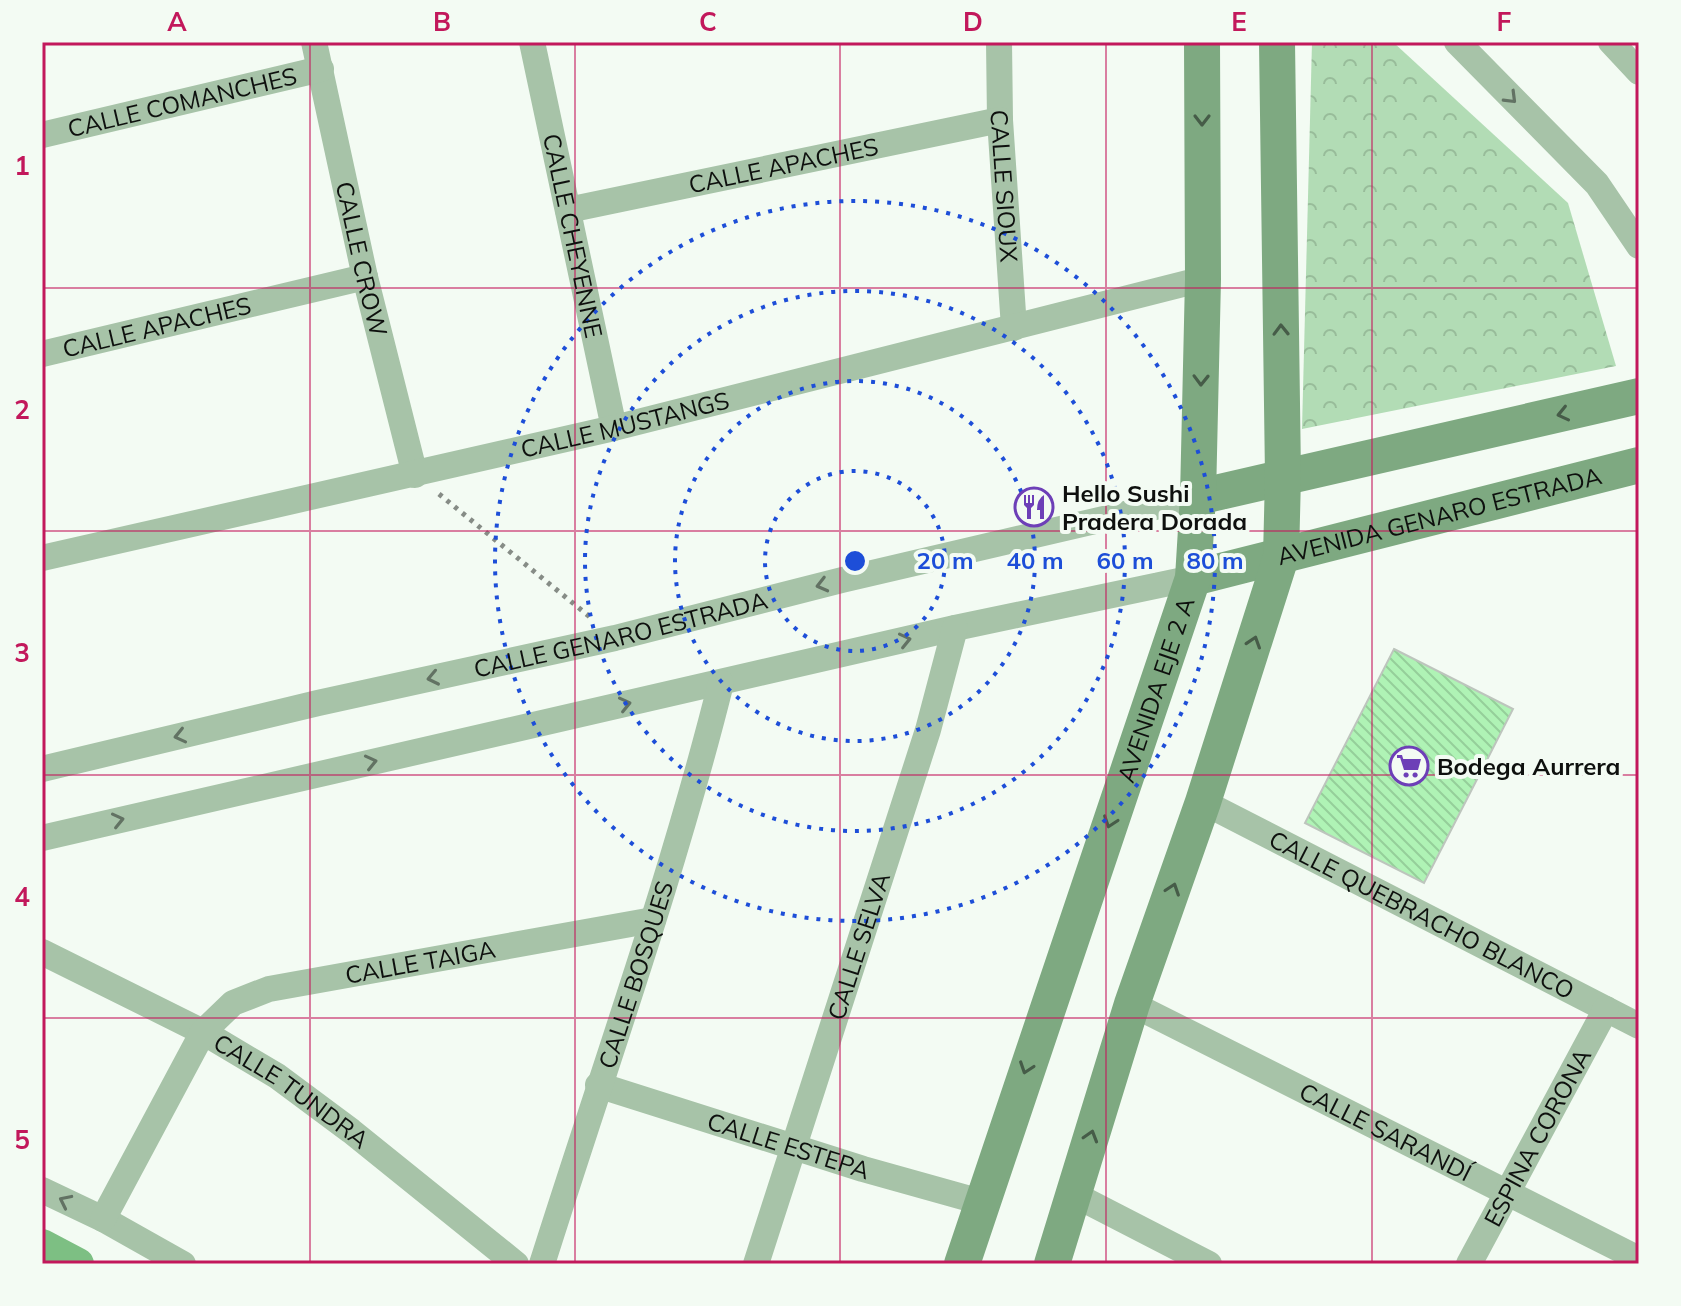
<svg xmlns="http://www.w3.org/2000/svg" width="1681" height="1306" viewBox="0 0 1681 1306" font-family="Mulish,sans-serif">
	<defs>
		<pattern id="park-crowns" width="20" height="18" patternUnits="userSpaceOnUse" patternTransform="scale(2)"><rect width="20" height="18" fill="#b2dcb5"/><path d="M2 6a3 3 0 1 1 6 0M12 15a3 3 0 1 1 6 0" fill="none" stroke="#98bc9a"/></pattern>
		<pattern id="building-back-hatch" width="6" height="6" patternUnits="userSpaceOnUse" patternTransform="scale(2)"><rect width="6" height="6" fill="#aff3b5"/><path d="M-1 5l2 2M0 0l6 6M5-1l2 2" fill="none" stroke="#95cf9a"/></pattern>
	</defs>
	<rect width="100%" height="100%" fill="#f3fbf3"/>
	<path fill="url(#park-crowns)" d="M 1312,42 L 1393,42 L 1568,203 L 1616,366 L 1302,429 Z"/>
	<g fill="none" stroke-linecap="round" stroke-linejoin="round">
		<path stroke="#7dbf83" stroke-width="32" d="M 42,1245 L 78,1264"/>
	</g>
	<path fill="url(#building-back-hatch)" stroke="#bdc5bd" stroke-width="2" d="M 1394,649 L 1513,709 L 1424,883 L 1305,823 Z"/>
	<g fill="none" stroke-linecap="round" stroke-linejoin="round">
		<path stroke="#868c86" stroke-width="5" stroke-dasharray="4 6" stroke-linecap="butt" d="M 439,494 L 590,617"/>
		<g stroke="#a7c3a8" stroke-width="26">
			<path id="s1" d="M 314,42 L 365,277 L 415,475"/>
			<path id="s2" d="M 532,42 L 614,428"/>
			<path id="s3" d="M 999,42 L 1000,120 L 1014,328"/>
			<path d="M 1457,42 L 1597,184 L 1639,246"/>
			<path d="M 1611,42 L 1639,72"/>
			<path id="s4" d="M 42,135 L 321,69"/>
			<path id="s5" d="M 568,210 L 1000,120"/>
			<path id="s6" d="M 42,354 L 365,277"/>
			<path id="s7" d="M 42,558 L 614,428 L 1203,279"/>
			<path id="s8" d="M 42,769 L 318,703 L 615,638 L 842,580 L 1198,497"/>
			<path id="s9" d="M 1203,802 L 1639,1026"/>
			<path d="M 42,838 L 955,628 L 1193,578"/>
			<path id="s10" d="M 42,952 L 203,1032 L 277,1076 L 351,1131 L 516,1264"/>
			<path id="s11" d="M 1132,1004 L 1639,1259"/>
			<path id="s12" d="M 598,1085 L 863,1169 L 981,1202"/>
			<path d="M 42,1190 L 103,1219 L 183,1264"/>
			<path d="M 1073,1194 L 1209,1264"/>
			<path id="s13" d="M 103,1219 L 203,1032 L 233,1003 L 269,989 L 653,920"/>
			<path id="s14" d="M 542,1264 C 603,1071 672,879 721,683"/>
			<path id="s15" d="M 756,1264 L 928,730 L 955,628"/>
			<path id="s16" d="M 1469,1264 L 1606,1009"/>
		</g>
		<g stroke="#7ea981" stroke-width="36">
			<path d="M 1198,497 L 1639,396"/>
			<path id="s17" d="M 1193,578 L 1639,465"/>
			<path id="s18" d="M 962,1264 L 1193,578 L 1198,497 L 1203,279 L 1202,42"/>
			<path d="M 1052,1264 L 1132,1004 L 1203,802 L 1281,557 L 1283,476 L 1277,42"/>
		</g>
	</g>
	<defs><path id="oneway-chevron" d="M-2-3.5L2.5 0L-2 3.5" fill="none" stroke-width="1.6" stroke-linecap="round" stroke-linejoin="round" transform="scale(2)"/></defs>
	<g stroke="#627263">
		<use href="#oneway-chevron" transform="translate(1511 98) rotate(45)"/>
		<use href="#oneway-chevron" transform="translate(822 585) rotate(166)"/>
		<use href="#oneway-chevron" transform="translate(905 640) rotate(-13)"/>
		<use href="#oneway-chevron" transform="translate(433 678) rotate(168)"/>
		<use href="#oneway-chevron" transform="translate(625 704) rotate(-13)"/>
		<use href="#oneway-chevron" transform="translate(180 736) rotate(167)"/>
		<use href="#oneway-chevron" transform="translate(371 762) rotate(-13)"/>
		<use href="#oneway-chevron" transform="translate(118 820) rotate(-13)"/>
		<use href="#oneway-chevron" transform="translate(65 1201) rotate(-154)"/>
	</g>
	<g stroke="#465c48">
		<use href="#oneway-chevron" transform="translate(1202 120) rotate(90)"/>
		<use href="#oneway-chevron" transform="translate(1281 330) rotate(-91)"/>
		<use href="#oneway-chevron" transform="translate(1201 380) rotate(91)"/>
		<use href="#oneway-chevron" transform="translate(1563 414) rotate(167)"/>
		<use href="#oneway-chevron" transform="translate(1254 642) rotate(-72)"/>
		<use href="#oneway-chevron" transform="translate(1110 822) rotate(109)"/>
		<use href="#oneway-chevron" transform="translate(1173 889) rotate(-71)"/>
		<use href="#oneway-chevron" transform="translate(1026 1068) rotate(109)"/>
		<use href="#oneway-chevron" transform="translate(1091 1136) rotate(-73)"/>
	</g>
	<path fill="none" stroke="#c2185b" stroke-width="2" stroke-opacity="0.55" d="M 310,42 L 310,1264M 575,42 L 575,1264M 840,42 L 840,1264M 1106,42 L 1106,1264M 1372,42 L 1372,1264M 42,288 L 1639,288M 42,531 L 1639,531M 42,775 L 1639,775M 42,1018 L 1639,1018"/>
	<g fill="none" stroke="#1d4ed8" stroke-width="4" stroke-dasharray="4 8">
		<circle cx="855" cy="561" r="90"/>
		<circle cx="855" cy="561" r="180"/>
		<circle cx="855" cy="561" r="270"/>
		<circle cx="855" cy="561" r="360"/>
	</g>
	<defs>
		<g id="restaurant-ring" transform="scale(2)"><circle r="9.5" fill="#f3fbf3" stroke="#6d3fb7" stroke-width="1.5"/><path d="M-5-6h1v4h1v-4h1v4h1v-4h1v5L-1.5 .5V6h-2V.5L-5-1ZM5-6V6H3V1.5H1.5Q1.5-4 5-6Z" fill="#6d3fb7"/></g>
		<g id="supermarket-ring" transform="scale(2)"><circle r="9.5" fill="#f3fbf3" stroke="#6d3fb7" stroke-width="1.5"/><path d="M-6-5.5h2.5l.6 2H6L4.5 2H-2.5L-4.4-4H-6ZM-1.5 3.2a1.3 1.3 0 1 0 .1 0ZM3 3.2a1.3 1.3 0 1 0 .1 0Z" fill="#6d3fb7"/></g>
	</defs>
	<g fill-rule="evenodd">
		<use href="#restaurant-ring" x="1034" y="507"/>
		<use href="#supermarket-ring" x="1409" y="766"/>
	</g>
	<g text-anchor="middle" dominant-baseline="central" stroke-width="8" stroke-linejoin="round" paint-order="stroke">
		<g font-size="24" fill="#0e100e" stroke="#f3fbf3">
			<text stroke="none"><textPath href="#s4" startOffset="144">CALLE COMANCHES</textPath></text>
			<text stroke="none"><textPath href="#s5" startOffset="220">CALLE APACHES</textPath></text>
			<text stroke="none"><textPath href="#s3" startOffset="144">CALLE SIOUX</textPath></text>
			<text stroke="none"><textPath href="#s2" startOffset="198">CALLE CHEYENNE</textPath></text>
			<text stroke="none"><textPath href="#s1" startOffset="222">CALLE CROW</textPath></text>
			<text stroke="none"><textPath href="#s6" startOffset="118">CALLE APACHES</textPath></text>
			<text stroke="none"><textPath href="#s7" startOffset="598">CALLE MUSTANGS</textPath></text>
			<text stroke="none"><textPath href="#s17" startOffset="254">AVENIDA GENARO ESTRADA</textPath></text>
			<text stroke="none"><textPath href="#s8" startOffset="594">CALLE GENARO ESTRADA</textPath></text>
			<text stroke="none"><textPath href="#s18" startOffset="606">AVENIDA EJE 2 A</textPath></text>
			<text stroke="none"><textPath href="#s9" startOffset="246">CALLE QUEBRACHO BLANCO</textPath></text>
			<text stroke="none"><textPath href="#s15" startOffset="334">CALLE SELVA</textPath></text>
			<text stroke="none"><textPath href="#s13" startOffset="446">CALLE TAIGA</textPath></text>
			<text stroke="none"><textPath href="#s14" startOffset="304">CALLE BOSQUES</textPath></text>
			<text stroke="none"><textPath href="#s10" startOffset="286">CALLE TUNDRA</textPath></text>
			<text stroke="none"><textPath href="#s11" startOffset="284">CALLE SARANDÍ</textPath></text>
			<text stroke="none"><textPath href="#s16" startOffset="144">ESPINA CORONA</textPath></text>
			<text stroke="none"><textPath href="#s12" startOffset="200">CALLE ESTEPA</textPath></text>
		</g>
		<g font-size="24" font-weight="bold" fill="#0e100e" stroke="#f3fbf3" text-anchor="start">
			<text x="1062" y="493">Hello Sushi<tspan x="1062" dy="28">Pradera Dorada</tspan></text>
			<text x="1437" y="766">Bodega Aurrera</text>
		</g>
	</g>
	<circle cx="855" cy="561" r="12" fill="#1d4ed8" stroke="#f3fbf3" stroke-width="4"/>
	<g font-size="24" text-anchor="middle" font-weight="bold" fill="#1d4ed8" stroke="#f3fbf3" stroke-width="8" stroke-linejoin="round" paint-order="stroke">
		<text x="945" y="569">20 m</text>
		<text x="1035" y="569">40 m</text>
		<text x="1125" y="569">60 m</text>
		<text x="1215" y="569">80 m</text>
	</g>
	<rect width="1681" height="1306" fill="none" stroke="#f3fbf3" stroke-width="88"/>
	<rect x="44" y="44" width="1593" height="1218" fill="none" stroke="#c2185b" stroke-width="3"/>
	<g font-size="26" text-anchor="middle" font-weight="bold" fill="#c2185b">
		<text x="177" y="31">A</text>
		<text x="442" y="31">B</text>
		<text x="708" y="31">C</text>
		<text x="973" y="31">D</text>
		<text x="1239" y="31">E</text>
		<text x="1504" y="31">F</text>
		<text x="22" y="175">1</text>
		<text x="22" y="419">2</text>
		<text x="22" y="662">3</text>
		<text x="22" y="906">4</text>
		<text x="22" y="1149">5</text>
	</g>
</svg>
